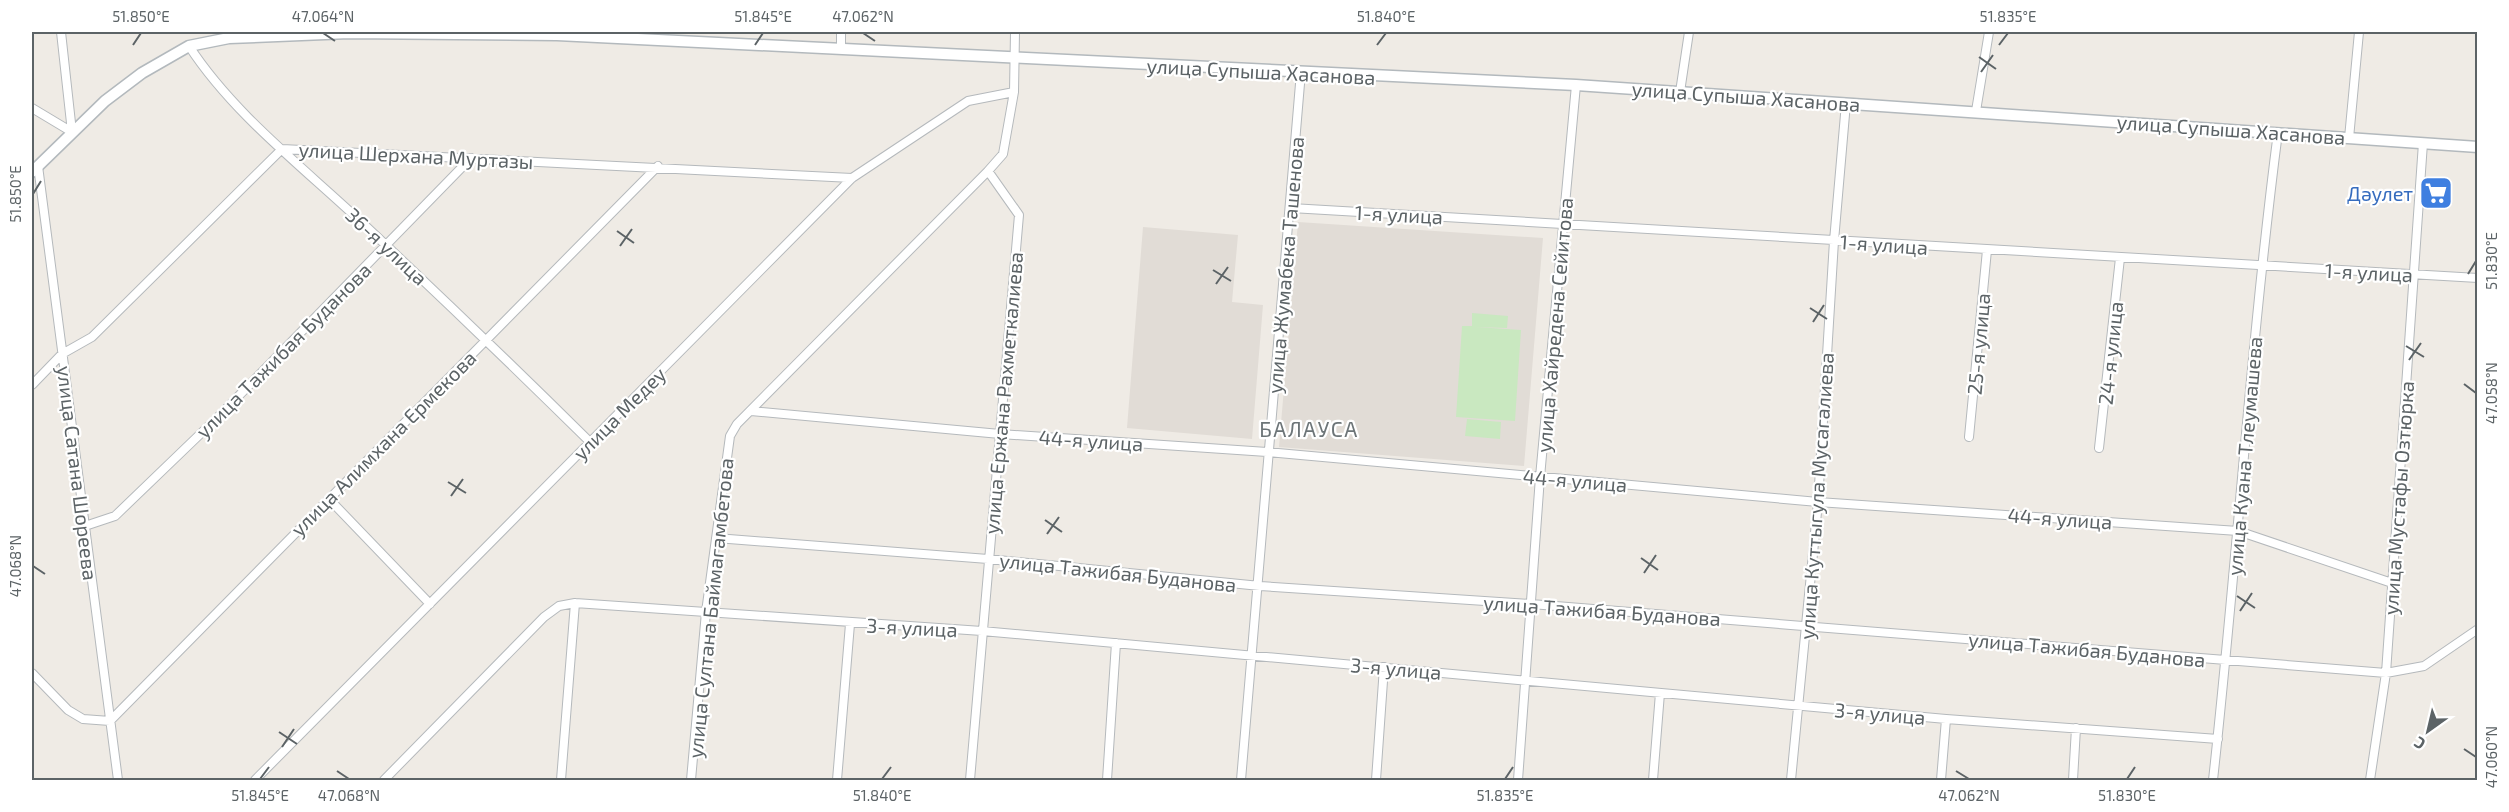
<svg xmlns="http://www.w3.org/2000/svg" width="2509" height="812" viewBox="0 0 2509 812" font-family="'Exo 2',sans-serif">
	<rect width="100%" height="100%" fill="#efebe5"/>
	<path fill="#e1dcd6" d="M 1298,222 L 1543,238 L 1524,466 L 1279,447 Z
		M 1143,227 L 1238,235 L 1232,302 L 1263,305 L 1252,439 L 1127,428 Z"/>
	<path fill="#c9e8c0" d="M 1472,313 L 1508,316 L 1507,328 L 1476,327 L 1521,330 L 1515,421 L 1456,417 L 1462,326 L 1472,326 Z
		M 1467,419 L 1501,422 L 1500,439 L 1465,436 Z"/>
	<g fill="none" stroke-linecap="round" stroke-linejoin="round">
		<g stroke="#b5b9bc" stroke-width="10">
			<path id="street" d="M 61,32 L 72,132
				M 189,46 C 232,112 299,164 357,218 C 436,292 513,366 590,442
				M 841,49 L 841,32
				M 1680,92 L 1689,32
				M 32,108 L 72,132
				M 1976,111 L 1989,32
				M 2349,138 L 2359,32
				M 38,166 L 118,780
				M 1291,208 L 2478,278
				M 32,385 L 62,354 L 92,337 L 282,149 L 852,178
				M 751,411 L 1000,434 L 1267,452 L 1818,502 L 2238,531 L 2392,583
				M 1969,437 L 1987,250
				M 2099,448 L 2120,258
				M 329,499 L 430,604
				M 85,526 L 115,516 L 221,414 L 471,158
				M 716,538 L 988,559 L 1260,586 L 1531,604 L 2386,673 L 2424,666 L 2478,629
				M 32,673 L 68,710 L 83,719 L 110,721 L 658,166
				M 255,780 L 852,178 L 968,101 L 1014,92
				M 384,780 L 544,617 L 559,606 L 575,603 L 982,631 L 1946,719 L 2218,739
				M 561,780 L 575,603
				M 691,780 L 706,612 L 730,436 L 737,424 L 988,171
				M 837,780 L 850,624
				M 970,780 L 1019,215 L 988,171 L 1003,154 L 1014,92 L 1015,32
				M 1107,780 L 1116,643
				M 1241,780 L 1301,72
				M 1376,780 L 1384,667
				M 1518,780 L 1540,477 L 1576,85
				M 1653,780 L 1660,693
				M 1791,780 L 1818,502 L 1834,241 L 1846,103
				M 1941,780 L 1946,719
				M 2073,780 L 2076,728
				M 2213,780 C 2237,564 2250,347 2278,132
				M 2370,780 L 2386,673 L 2423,143"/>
		</g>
		<g stroke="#b3b9bd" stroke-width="13">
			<path id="secondary" d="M 32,172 L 105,101 L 142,73 L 189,46 L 229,38 L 349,33 L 557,35 L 1576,85 L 2478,147"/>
		</g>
		<use href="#street" stroke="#fff" stroke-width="8"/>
		<use href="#secondary" stroke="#fff" stroke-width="10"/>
	</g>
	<path fill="none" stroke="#5c6366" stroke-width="2" d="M 323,33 L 335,41M 863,33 L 875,41M 133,45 L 141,33M 755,45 L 763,33M 1377,45 L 1386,33M 1999,45 L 2008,33M 1979,57 L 1996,69M 1981,72 L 1993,55M 33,194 L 41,181M 617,231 L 634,243M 620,246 L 632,229M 1213,270 L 1231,281M 2468,274 L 2476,261M 1216,284 L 1228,267M 1810,308 L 1827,319M 1813,322 L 1824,305M 2406,346 L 2424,357M 2409,360 L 2421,343M 2464,384 L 2476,393M 448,482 L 466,493M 451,496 L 463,479M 1045,520 L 1062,532M 1047,534 L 1059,517M 1641,558 L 1658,570M 33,566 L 45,574M 1644,573 L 1656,555M 2237,596 L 2255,608M 2240,611 L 2252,593M 279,732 L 297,744M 282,747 L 294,729M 2464,749 L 2476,757M 337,771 L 349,779M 1956,771 L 1969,779M 260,779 L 269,767M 882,779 L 891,767M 1505,779 L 1513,767M 2127,779 L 2135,767"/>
	<defs>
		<g id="supermarket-square" transform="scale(1.725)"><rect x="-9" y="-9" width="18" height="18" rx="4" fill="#3f7fe0" stroke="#fff"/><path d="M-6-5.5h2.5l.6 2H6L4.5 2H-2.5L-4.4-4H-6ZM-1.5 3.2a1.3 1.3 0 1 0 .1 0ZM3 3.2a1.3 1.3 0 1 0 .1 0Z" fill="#fff"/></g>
	</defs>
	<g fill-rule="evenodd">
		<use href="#supermarket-square" x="2436" y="193"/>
	</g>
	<g text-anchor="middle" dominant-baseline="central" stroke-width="4.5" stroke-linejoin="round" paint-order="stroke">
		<g font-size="20" fill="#5c6366" stroke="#fff">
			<text transform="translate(1261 71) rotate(3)">улица Супыша Хасанова</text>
			<text transform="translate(1746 96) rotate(4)">улица Супыша Хасанова</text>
			<text transform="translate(2231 129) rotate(4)">улица Супыша Хасанова</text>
			<text transform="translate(416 155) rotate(3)">улица Шерхана Муртазы</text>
			<text transform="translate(1399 214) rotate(3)">1-я улица</text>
			<text transform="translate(1884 244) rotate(4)">1-я улица</text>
			<text transform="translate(387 246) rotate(43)">36-я улица</text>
			<text transform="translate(1285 265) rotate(-85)">улица Жумабека Ташенова</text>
			<text transform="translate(2369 272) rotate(3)">1-я улица</text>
			<text transform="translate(1554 325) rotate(-85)">улица Хайредена Сейитова</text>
			<text transform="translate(1978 344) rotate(-85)">25-я улица</text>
			<text transform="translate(283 350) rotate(-45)">улица Тажибая Буданова</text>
			<text transform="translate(2110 353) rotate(-84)">24-я улица</text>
			<text transform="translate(1003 393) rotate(-85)">улица Ержана Рахметкалиева</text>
			<text transform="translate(619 413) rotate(-45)">улица Медеу</text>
			<text transform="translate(1091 440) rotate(4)">44-я улица</text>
			<text transform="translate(383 443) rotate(-45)">улица Алимхана Ермекова</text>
			<text transform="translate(2244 456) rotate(-85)">улица Куана Тлеумашева</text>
			<text transform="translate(78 473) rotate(83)">улица Сатана Шореева</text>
			<text transform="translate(1575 480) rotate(5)">44-я улица</text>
			<text transform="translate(1816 496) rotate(-86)">улица Куттыгула Мусагалиева</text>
			<text transform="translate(2398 498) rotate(-86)">улица Мустафы Озтюрка</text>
			<text transform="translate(2060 518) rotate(4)">44-я улица</text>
			<text transform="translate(1118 572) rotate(6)">улица Тажибая Буданова</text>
			<text transform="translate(710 608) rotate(-84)">улица Султана Баймагамбетова</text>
			<text transform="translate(1602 610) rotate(4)">улица Тажибая Буданова</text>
			<text transform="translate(912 627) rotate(3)">3-я улица</text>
			<text transform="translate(2087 649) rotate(5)">улица Тажибая Буданова</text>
			<text transform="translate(1396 668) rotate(5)">3-я улица</text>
			<text transform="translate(1880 713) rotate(5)">3-я улица</text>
		</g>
		<g font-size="20" fill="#366cbe" stroke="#fff" text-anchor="end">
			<text x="2413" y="193">Дәулет</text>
		</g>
		<g font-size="21" letter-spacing="1.5" fill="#6d7578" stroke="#fff">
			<text x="1309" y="428">БАЛАУСА</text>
		</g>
	</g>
	<rect width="2509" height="812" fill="none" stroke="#ffffff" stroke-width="66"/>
	<g transform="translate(2428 731) rotate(214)" stroke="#ffffff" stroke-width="4.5" paint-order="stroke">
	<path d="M0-4.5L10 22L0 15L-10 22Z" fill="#5c6366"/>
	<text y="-9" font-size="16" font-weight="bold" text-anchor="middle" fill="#5c6366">С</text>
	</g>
	<rect x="33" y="33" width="2443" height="746" fill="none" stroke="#5c6366" stroke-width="2"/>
	<g font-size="15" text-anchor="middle" fill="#5c6366">
		<text x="141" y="22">51.850°E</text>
		<text x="323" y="22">47.064°N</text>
		<text x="763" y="22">51.845°E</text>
		<text x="863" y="22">47.062°N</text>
		<text x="1386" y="22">51.840°E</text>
		<text x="2008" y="22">51.835°E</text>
		<text transform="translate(16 194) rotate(-90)" y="5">51.850°E</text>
		<text transform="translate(2492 261) rotate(-90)" y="5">51.830°E</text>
		<text transform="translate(2492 393) rotate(-90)" y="5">47.058°N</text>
		<text transform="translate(16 566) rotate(-90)" y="5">47.068°N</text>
		<text transform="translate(2492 757) rotate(-90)" y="5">47.060°N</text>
		<text x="260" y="801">51.845°E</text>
		<text x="349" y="801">47.068°N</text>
		<text x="882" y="801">51.840°E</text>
		<text x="1505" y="801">51.835°E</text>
		<text x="1969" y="801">47.062°N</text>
		<text x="2127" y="801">51.830°E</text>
	</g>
</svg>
